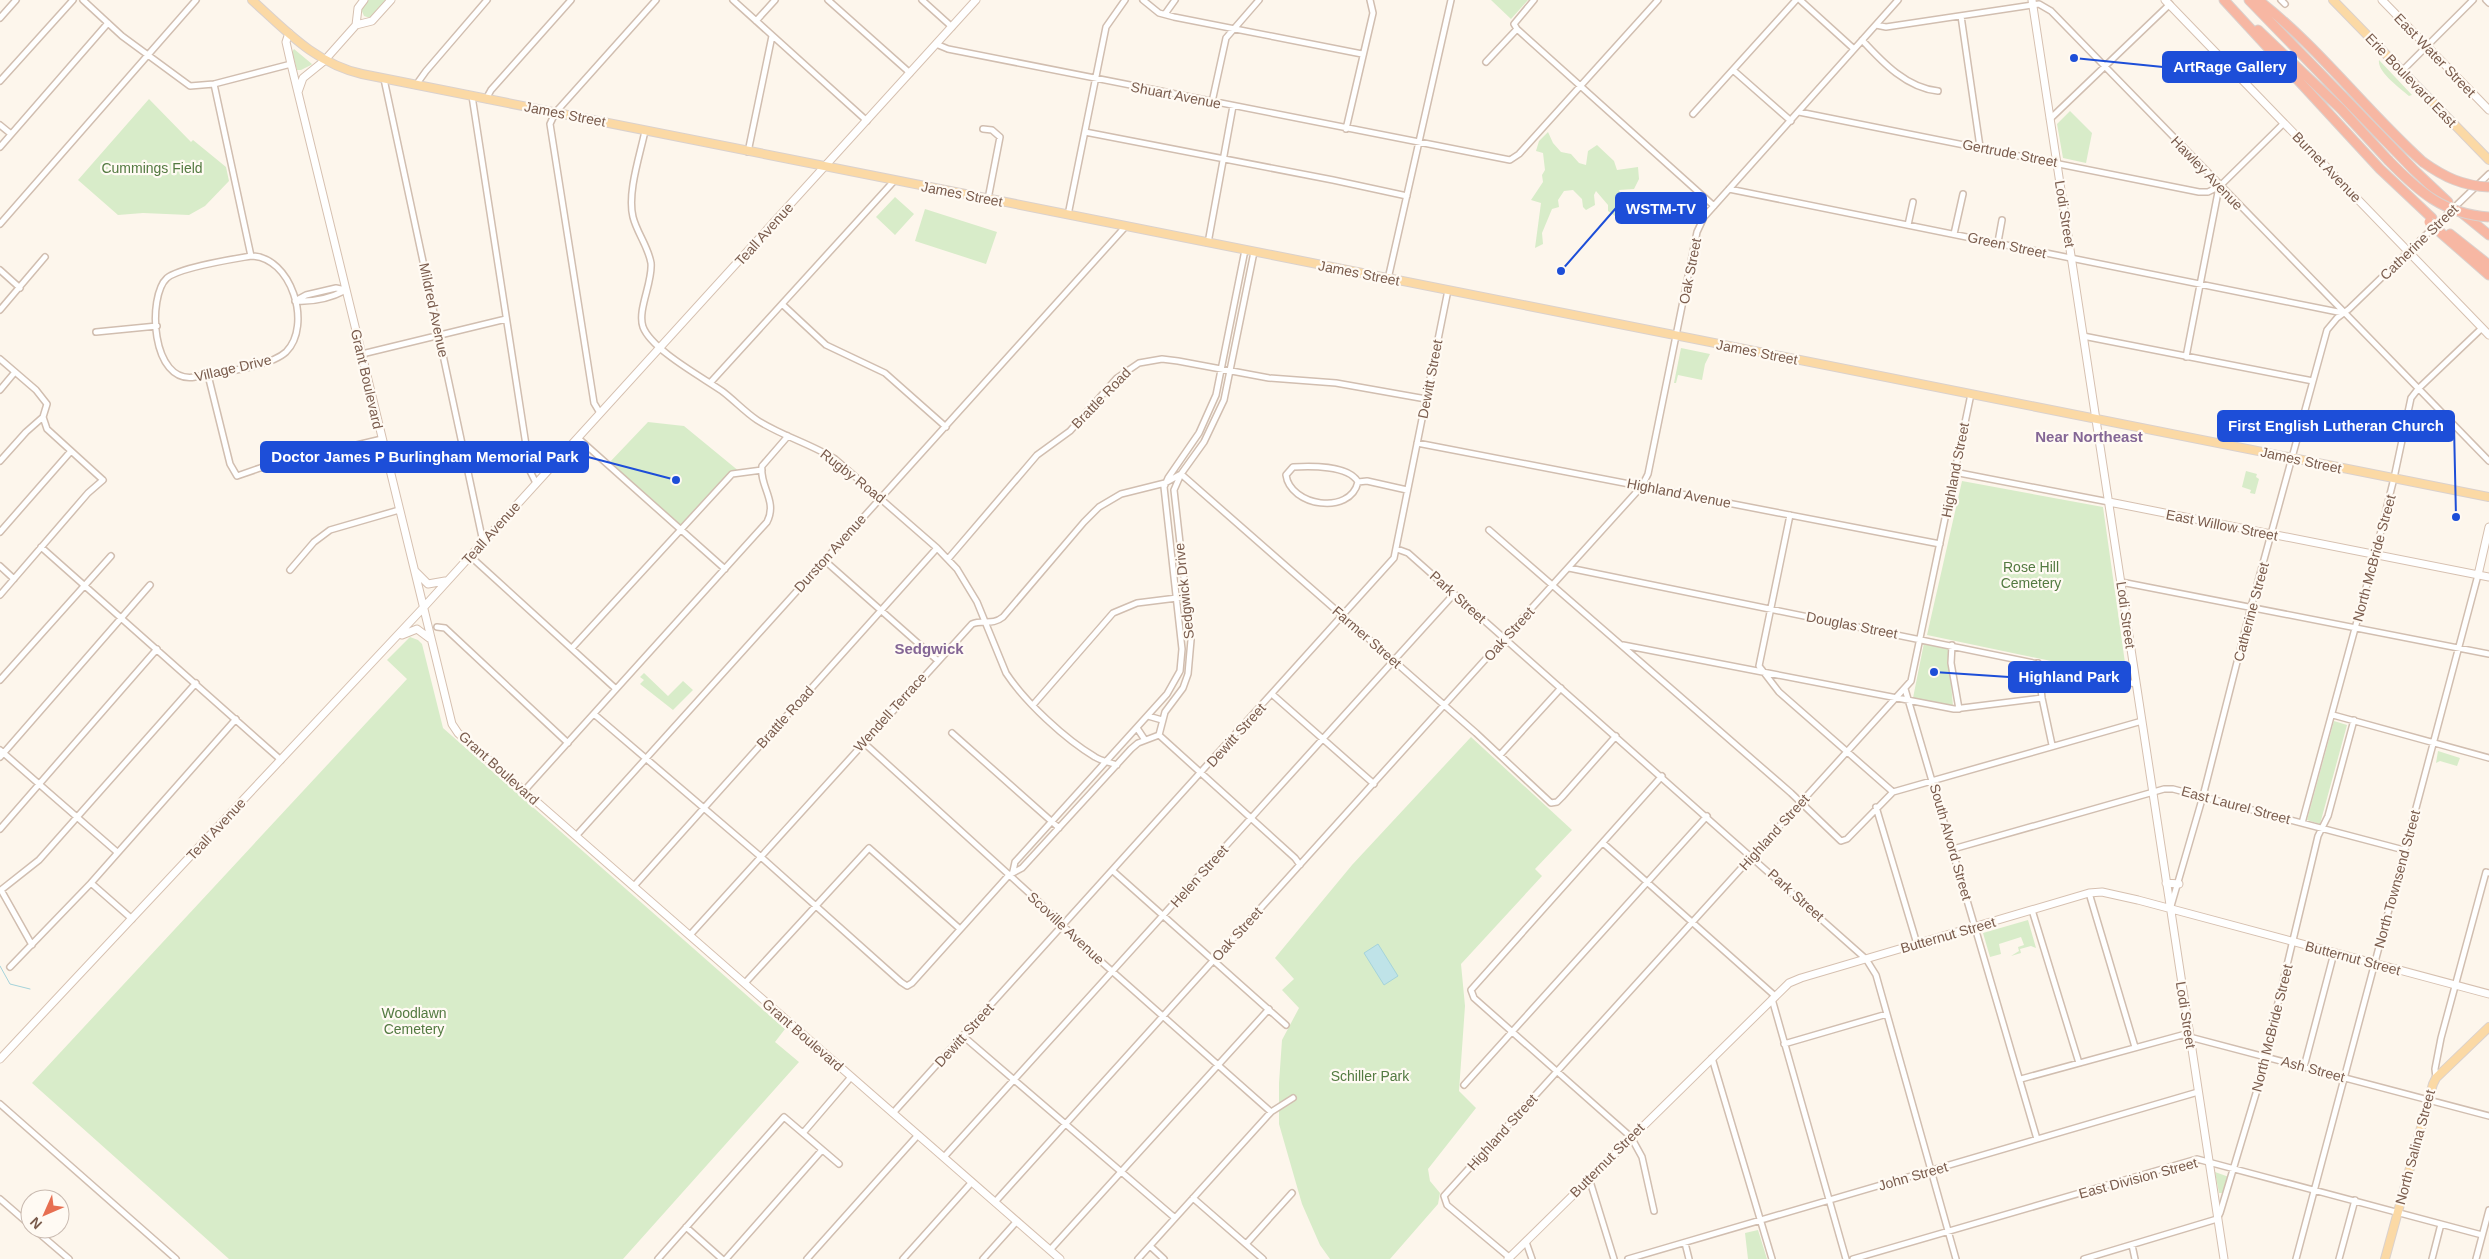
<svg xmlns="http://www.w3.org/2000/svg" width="2489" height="1259" viewBox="0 0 2489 1259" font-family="Helvetica,sans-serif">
	<rect width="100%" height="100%" fill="#fdf6ec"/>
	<path fill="#d8ecc9" d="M 368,0 L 388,0 L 370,18 L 364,16 L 361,9 Z
		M 1491,0 L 1528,0 L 1511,19 Z
		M 294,49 L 312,64 L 311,65 L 301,70 L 297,70 L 292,52 Z
		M 2379,60 L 2412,95 L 2409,96 C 2400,88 2377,72 2379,60 Z
		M 149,99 L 191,142 L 193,140 L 226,167 L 229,181 L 205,206 L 189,215 L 143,213 L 118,215 L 78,180 Z
		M 2070,111 L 2092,133 L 2086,163 L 2063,158 L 2057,124 Z
		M 1548,132 L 1553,143 L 1561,152 L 1571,154 L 1579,163 L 1586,165 L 1588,151 L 1597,145 L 1614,161 L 1617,170 L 1638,167 L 1639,179 L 1634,189 L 1619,190 L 1623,199 L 1633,196 L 1636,204 L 1644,203 L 1648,197 L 1655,197 L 1638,216 L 1622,221 L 1608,211 L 1608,205 L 1596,191 L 1594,195 L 1595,205 L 1586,210 L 1583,207 L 1582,199 L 1573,190 L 1564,191 L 1558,200 L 1559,207 L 1552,209 L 1542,233 L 1543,244 L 1535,248 L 1541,203 L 1531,200 L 1543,182 L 1542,175 L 1545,170 L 1543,153 L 1536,151 L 1539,141 Z
		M 895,197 L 914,214 L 895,235 L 876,217 Z
		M 925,209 L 997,232 L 986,264 L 915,241 Z
		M 1681,348 L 1710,354 L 1705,364 L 1702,380 L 1678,375 L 1676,383 L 1674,383 Z
		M 648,422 L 684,426 L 740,472 L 735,473 L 681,529 L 608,464 Z
		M 2246,471 L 2257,474 L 2256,477 L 2259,479 L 2255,494 L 2250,493 L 2251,490 L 2242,487 Z
		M 1962,481 L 2103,507 L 2127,677 L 1927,635 Z
		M 410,637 L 418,640 L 422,644 L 443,728 L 785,1029 L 775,1042 L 799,1062 L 623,1259 L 229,1259 L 32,1083 L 407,679 L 387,660 Z
		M 1924,643 L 1948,649 L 1953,706 L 1913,698 Z
		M 644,673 L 668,696 L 683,681 L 693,690 L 673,710 L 640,684 L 644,680 L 640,677 Z
		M 2334,721 L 2347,725 L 2320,824 L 2307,820 Z
		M 1471,737 L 1572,830 L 1535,869 L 1542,876 L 1461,964 L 1465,1006 L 1459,1091 L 1476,1108 L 1428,1169 L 1430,1181 L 1440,1193 L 1438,1204 L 1390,1259 L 1330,1259 L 1320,1245 L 1302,1204 L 1279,1124 L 1279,1083 L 1282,1040 L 1299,1008 L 1282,990 L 1294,979 L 1275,958 L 1352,865 Z
		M 2438,751 L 2460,758 L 2457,766 L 2440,761 L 2436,763 Z
		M 2028,920 L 2036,948 L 2031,946 L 2020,949 L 2021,953 L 2011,956 L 2019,951 L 2018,947 L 2024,945 L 2021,937 L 1999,944 L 2001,954 L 1990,957 L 1983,933 Z
		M 2215,1172 L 2229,1177 L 2224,1193 L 2219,1193 Z
		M 1758,1230 L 1767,1259 L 1748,1259 L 1745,1233 Z"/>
	<path fill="#bfe3e8" stroke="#a5d3da" d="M 1378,944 L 1398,976 L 1384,985 L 1364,953 Z"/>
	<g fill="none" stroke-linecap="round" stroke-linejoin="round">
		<path stroke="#a5d3da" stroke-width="1" d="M 0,966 L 10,984 L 30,989"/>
		<g stroke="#d1beb0" stroke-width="8">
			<path id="street" d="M 83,0 L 122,36 L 190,86 L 214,84 L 291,64
				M 733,0 L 867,121
				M 828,0 L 910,73
				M 922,0 L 952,27
				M 1143,0 L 1159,13 L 1174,17 L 1362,54
				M 1534,0 L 1514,24 L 1517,29 L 1714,206
				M 1800,0 L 1854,49
				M 2281,0 L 2285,4
				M 2486,0 L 2489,3
				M 1165,14 L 1175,0
				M 1961,16 L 1980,147
				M 0,18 L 16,0
				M 756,21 L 775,0
				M 1876,25 L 1886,27 L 2039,4 L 2051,11 L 2489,461
				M 1862,40 C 1883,63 1907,88 1938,91
				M 936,44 L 948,49 L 1510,160 L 1519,154 L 1658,0
				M 1486,62 L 1517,29
				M 1733,70 L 1791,121
				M 2402,71 L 2473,0
				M 384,79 L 483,542
				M 0,81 L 73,0
				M 214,84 L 251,256
				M 416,85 L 426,71 L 487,0
				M 472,96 L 530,471 L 536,483
				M 486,99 L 491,90 L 571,0
				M 1212,102 L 1226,38 L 1259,0
				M 1799,112 L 2199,192 L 2208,192 L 2220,186
				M 1693,114 L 1796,0
				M 2050,119 L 2170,4
				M 0,125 L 11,134
				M 983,129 L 992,130 L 1000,137 L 988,199
				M 1346,129 L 1373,13 L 1370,0
				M 645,131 C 640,155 627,193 633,217 C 637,233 648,246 651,263 C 653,282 637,310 643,327 C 652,350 702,377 722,391 C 734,400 745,412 757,420 C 782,436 811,444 835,459 L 937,548 L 957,569 L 977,602 L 1006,673 C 1025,702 1065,739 1095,757 C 1101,761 1110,762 1117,765
				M 1085,132 L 1333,180 L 1407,196
				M 0,147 L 108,23
				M 748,152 L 772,36
				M 1729,189 L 2343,313
				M 1068,215 L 1106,27 L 1125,0
				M 0,224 L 196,0
				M 1908,225 L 1913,202
				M 1954,234 L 1963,194
				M 1998,242 L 2002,220
				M 1208,243 L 1233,106
				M 251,256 C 291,256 313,325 286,352 C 270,367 218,373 195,377 C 151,385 147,296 167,278 C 180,267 234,259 251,256 Z
				M 0,270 L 20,288
				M 1388,279 L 1451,0
				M 336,288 L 346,290 C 331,298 312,302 295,301 L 306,295 Z
				M 782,304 L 826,345 L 885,373 L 946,427
				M 0,310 L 45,257
				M 96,332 L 157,326
				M 2083,336 L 2313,381
				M 362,354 L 506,319
				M 2186,357 L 2219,187 L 2284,123
				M 0,359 L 36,390 L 47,404 L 43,417 L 26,432 L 0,461
				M 208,375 L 230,464 L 237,476 L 260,468 L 382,439
				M 710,383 L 894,181
				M 0,390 L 15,372
				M 600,413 L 594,403 L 550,124 L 555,113 L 656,0
				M 578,438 L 725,569
				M 1417,443 L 1940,544
				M 1954,472 L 2109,502
				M 1358,482 C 1350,516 1290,506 1286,475 L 1293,467 C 1309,466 1349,465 1358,482 L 1367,481 L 1407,490
				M 1790,515 L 1759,666 L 1779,692 L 1893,792
				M 1489,530 L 1791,793 L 1841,841 L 1847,839 L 1893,792 L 2142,721
				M 0,532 L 71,451
				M 41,547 L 281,760
				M 1397,549 L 1408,553 L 1866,959 L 1876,975 L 1956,1259
				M 470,556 L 616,689
				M 948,559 L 1037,455 L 1070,431 L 1117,378 L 1139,363 L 1162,359 L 1178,361 L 1269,378 L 1336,383 L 1426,399
				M 824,560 L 937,660
				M 0,566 L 14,579
				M 1569,568 L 2136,684
				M 290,570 L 314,542 L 330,530 L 399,510
				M 2121,582 L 2489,654
				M 0,595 L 88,493 L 103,480 L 47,429 L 43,417
				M 437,627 L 445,628 L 568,743
				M 1623,645 L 1954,709 L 2042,698
				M 1952,645 L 1951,663 L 1959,709
				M 572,648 L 732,474 L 762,470
				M 2038,663 L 2042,698 L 2052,745
				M 0,680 L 111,556
				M 1905,689 L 2037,1139
				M 1273,695 L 1374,784
				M 1033,705 L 1113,613 L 1137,603 L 1185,597
				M 594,714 L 761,857 L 901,982 L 907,986 L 912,983 L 1009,875 L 1022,868 L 1131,749 L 1138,743 L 1159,735 L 1165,712 L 1183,688 L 1188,674 L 1191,640 L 1174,490 L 1181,474 L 1204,442 L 1224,400 L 1254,252
				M 2333,715 L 2489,758
				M 1148,716 L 1162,720
				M 1137,728 L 1145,740
				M 952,733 L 1059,828
				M 1159,735 L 1295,858 L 1300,865
				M 863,742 L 1039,902 L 1087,949 L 1271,1112
				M 0,750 L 117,852
				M 1500,755 L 1561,688
				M 0,757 L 150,585
				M 524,791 L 767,522 C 778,501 759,486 762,466 L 788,436
				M 1876,807 L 1917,944
				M 2302,823 L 2375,555 L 2394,478 L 2411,398 L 2418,389 L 2482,328
				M 0,829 L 157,649
				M 576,836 L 1126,226
				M 1603,843 L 1774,995
				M 1953,849 L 2164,789 L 2173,789 L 2404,850
				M 1013,871 L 1015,862 L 1167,694 L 1180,671 L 1182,649 L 1164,487 L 1168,478 L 1199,433 L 1216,395 L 1245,250
				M 1113,871 L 1286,1025
				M 91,883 L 132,919
				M 634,886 L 937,548
				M 2089,893 L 2135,1047
				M 2171,906 L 2203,796 L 2251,607 L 2327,330 L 2337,318 L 2349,309 L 2489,174
				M 2032,910 L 2079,1063
				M 690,935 L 972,624 C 983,619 992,626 1003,617 L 1084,522 L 1099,507 L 1121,494 L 1165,483 L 1181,474 L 1476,733 L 1551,803 L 1557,802 L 1562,797 L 1616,736
				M 32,945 L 1,890 L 39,860 L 196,683
				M 10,967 L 91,883 L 236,719
				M 745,983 L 869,848 L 960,929
				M 1772,999 L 1846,1259
				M 963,1036 L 1175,1218
				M 1784,1044 L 1887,1014
				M 1712,1058 L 1772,1259
				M 2304,1067 L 2334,953
				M 2436,1078 L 2435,1069 L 2441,1038 L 2486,872 L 2489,873
				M 2021,1079 L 2182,1035 L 2489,1116
				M 1464,1085 L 1707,816
				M 0,1104 L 176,1259
				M 893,1113 L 1394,558 L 1448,290
				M 803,1133 L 851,1077
				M 944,1157 L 1454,594
				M 1589,1178 L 1614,1259
				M 1193,1198 L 1263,1259
				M 0,1199 L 30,1225
				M 995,1202 L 1642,486 L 1648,474 L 1697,232 L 1704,217 L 1898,0
				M 1654,1211 L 1642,1157 L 1631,1137 L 1474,998 L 1471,990 L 1662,776
				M 686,1227 L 722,1259
				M 34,1229 L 69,1259
				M 1526,1242 L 1532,1259
				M 1685,1243 L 1689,1259
				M 1246,1244 L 1292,1193
				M 2132,1245 L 2135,1259
				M 1150,1246 L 1164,1259
				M 1050,1250 L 1269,1009
				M 1509,1257 L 1447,1205 L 1444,1196 L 1911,681 L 1971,394
				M 658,1259 L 784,1117 L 839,1164
				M 726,1259 L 822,1150
				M 807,1259 L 918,1135
				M 903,1259 L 972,1182
				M 983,1259 L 1017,1221
				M 1138,1259 L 1271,1112 L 1293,1098
				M 1628,1259 L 2198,1092
				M 1853,1259 L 2197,1159 L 2482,1235
				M 2084,1259 L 2217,1219 L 2220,1213 L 2257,1090 L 2318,836 L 2328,816 L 2354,720
				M 2296,1259 L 2478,575
				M 2339,1259 L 2355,1200
				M 2432,1259 L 2441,1224
				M 2476,1259 L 2489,1210"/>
		</g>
		<g stroke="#d6c0b0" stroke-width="9">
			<path id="secondary" d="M 2032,0 L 2224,1259
				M 2165,0 L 2489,335
				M 2382,0 L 2489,110
				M 356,25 L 372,21 L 391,0
				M 289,33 L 286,42 L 291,64 L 452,724 L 458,733 L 1060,1259
				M 298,92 L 303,78 L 324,61 L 356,25 L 358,8 L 364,0
				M 2109,502 L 2489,577
				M 415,571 L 428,584 L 445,581
				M 2478,575 L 2489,527
				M 402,635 L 417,629 L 429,638
				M 2166,883 L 2179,884
				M 0,1059 L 423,608 L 976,0
				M 1508,1259 L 1789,983 L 1801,978 L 2089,893 L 2102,892 L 2138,900 L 2489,994"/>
		</g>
		<g stroke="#dad1cd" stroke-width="10">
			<path id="primary" d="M 252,0 C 285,30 316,64 362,74 L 2489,497
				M 2333,0 L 2489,160
				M 2385,1259 L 2433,1084 L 2436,1078 L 2489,1027"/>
		</g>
		<g stroke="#dad1cd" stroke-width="11">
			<path id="highway" d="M 2224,0 L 2380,169 L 2432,218
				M 2249,0 L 2414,170 L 2448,202
				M 2258,0 C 2319,47 2366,111 2423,162
				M 2258,30 L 2341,109 L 2388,160
				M 2462,213 L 2489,235
				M 2441,233 L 2489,275
				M 2450,234 L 2489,265"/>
		</g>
		<use href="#street" stroke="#fff" stroke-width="5"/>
		<use href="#secondary" stroke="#fff" stroke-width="7"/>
		<use href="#primary" stroke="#fbd9a5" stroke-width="8"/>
		<use href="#highway" stroke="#f7b7a3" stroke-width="9"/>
		<g stroke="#dad1cd" stroke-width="11" stroke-linecap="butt">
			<path id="highway-bridge" d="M 2388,160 C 2418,191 2443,214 2489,217
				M 2423,162 C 2444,177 2463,186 2489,187
				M 2429,222 L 2441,233"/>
		</g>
		<use href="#highway-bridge" stroke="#f7b7a3" stroke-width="9"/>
	</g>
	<g text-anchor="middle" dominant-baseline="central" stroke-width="4.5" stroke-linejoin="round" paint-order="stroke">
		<g font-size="14" fill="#7a5c4d" stroke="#fffaf3">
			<text transform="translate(2435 55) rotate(46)">East Water Street</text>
			<text transform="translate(2411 80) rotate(46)">Erie Boulevard East</text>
			<text transform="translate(1176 95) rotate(11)">Shuart Avenue</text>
			<text transform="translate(565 114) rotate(11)">James Street</text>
			<text transform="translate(2010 153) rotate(11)">Gertrude Street</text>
			<text transform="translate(2327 167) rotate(46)">Burnet Avenue</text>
			<text transform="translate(2207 173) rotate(46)">Hawley Avenue</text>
			<text transform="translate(962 194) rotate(11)">James Street</text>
			<text transform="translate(2065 214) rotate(81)">Lodi Street</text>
			<text transform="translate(764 234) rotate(-48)">Teall Avenue</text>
			<text transform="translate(2419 242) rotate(-44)">Catherine Street</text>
			<text transform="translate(2007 245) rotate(12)">Green Street</text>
			<text transform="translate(1690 271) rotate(-79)">Oak Street</text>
			<text transform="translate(1359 273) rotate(11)">James Street</text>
			<text transform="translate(434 310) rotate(78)">Mildred Avenue</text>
			<text transform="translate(1757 352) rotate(11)">James Street</text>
			<text transform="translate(233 368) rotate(-13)">Village Drive</text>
			<text transform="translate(367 379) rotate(77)">Grant Boulevard</text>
			<text transform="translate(1430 379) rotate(-79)">Dewitt Street</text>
			<text transform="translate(1101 398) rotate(-46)">Brattle Road</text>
			<text transform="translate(2301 460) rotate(12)">James Street</text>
			<text transform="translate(1955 470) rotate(-79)">Highland Street</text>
			<text transform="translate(853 476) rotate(38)">Rugby Road</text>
			<text transform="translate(1679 493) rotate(11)">Highland Avenue</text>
			<text transform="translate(2222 525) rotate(11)">East Willow Street</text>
			<text transform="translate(491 533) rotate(-48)">Teall Avenue</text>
			<text transform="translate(830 553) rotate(-48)">Durston Avenue</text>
			<text transform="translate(2374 558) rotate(-75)">North McBride Street</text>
			<text transform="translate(1184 591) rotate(-96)">Sedgwick Drive</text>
			<text transform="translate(1458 597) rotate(42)">Park Street</text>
			<text transform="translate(2251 612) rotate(-75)">Catherine Street</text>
			<text transform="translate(2126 615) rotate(82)">Lodi Street</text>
			<text transform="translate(1852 625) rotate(11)">Douglas Street</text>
			<text transform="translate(1509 634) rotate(-48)">Oak Street</text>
			<text transform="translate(1367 637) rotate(41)">Farmer Street</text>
			<text transform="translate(890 712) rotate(-48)">Wendell Terrace</text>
			<text transform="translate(785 717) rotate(-48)">Brattle Road</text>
			<text transform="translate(1236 735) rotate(-48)">Dewitt Street</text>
			<text transform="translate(499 768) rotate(42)">Grant Boulevard</text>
			<text transform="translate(2236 805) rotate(15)">East Laurel Street</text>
			<text transform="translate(216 829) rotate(-47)">Teall Avenue</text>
			<text transform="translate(1774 832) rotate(-48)">Highland Street</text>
			<text transform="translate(1951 842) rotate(74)">South Alvord Street</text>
			<text transform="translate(1199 876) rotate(-48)">Helen Street</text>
			<text transform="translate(2397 879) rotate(-75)">North Townsend Street</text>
			<text transform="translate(1796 895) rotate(42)">Park Street</text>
			<text transform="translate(1066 928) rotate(43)">Scoville Avenue</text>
			<text transform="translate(1237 934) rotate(-48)">Oak Street</text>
			<text transform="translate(1948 935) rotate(-16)">Butternut Street</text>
			<text transform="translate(2353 958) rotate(15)">Butternut Street</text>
			<text transform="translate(2186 1015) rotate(81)">Lodi Street</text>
			<text transform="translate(2272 1028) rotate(-76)">North McBride Street</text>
			<text transform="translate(803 1035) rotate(41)">Grant Boulevard</text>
			<text transform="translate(964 1035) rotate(-48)">Dewitt Street</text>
			<text transform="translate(2313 1069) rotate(15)">Ash Street</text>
			<text transform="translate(1502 1132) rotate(-48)">Highland Street</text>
			<text transform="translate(2415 1147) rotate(-75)">North Salina Street</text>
			<text transform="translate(1607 1160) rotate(-45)">Butternut Street</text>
			<text transform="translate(1913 1176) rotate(-16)">John Street</text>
			<text transform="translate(2138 1178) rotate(-15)">East Division Street</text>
		</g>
		<g font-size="14" fill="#537a41" stroke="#fffaf3">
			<text x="152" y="168">Cummings Field</text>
			<text x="2031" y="567">Rose Hill<tspan x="2031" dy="16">Cemetery</tspan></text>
			<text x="414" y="1013">Woodlawn<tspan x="414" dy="16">Cemetery</tspan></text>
			<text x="1370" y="1076">Schiller Park</text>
		</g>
		<g font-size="15" font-weight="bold" fill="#846695" stroke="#fffaf3">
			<text x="2089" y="436">Near Northeast</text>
			<text x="929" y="648">Sedgwick</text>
		</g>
	</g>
	<path fill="none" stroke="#1d4ed8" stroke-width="2" d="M2074 58L2163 67M1561 271L1616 208M2456 517L2454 426M676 480L588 457M1934 672L2009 677"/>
	<g fill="#1d4ed8" stroke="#fffaf3" stroke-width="2">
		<circle cx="2074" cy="58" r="5"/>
		<circle cx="1561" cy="271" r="5"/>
		<circle cx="2456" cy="517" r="5"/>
		<circle cx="676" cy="480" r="5"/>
		<circle cx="1934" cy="672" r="5"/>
	</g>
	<g fill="#1d4ed8" stroke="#1d4ed8" stroke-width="2">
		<rect x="2163" y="52" width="133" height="30" rx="5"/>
		<rect x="1616" y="193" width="90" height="30" rx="5"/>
		<rect x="2218" y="411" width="236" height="30" rx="5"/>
		<rect x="261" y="442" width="327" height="30" rx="5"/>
		<rect x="2009" y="662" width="121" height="30" rx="5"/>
	</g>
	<g font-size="15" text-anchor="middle" font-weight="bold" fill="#fff">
		<text x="2230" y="72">ArtRage Gallery</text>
		<text x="1661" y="214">WSTM-TV</text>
		<text x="2336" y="431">First English Lutheran Church</text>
		<text x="425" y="462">Doctor James P Burlingham Memorial Park</text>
		<text x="2069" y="682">Highland Park</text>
	</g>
	<g transform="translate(45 1214) rotate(225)"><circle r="24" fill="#fffaf3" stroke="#cabbb1"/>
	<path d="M0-4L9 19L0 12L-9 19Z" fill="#e76f51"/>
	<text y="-8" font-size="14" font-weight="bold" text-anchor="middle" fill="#7a5c4d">N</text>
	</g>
</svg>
